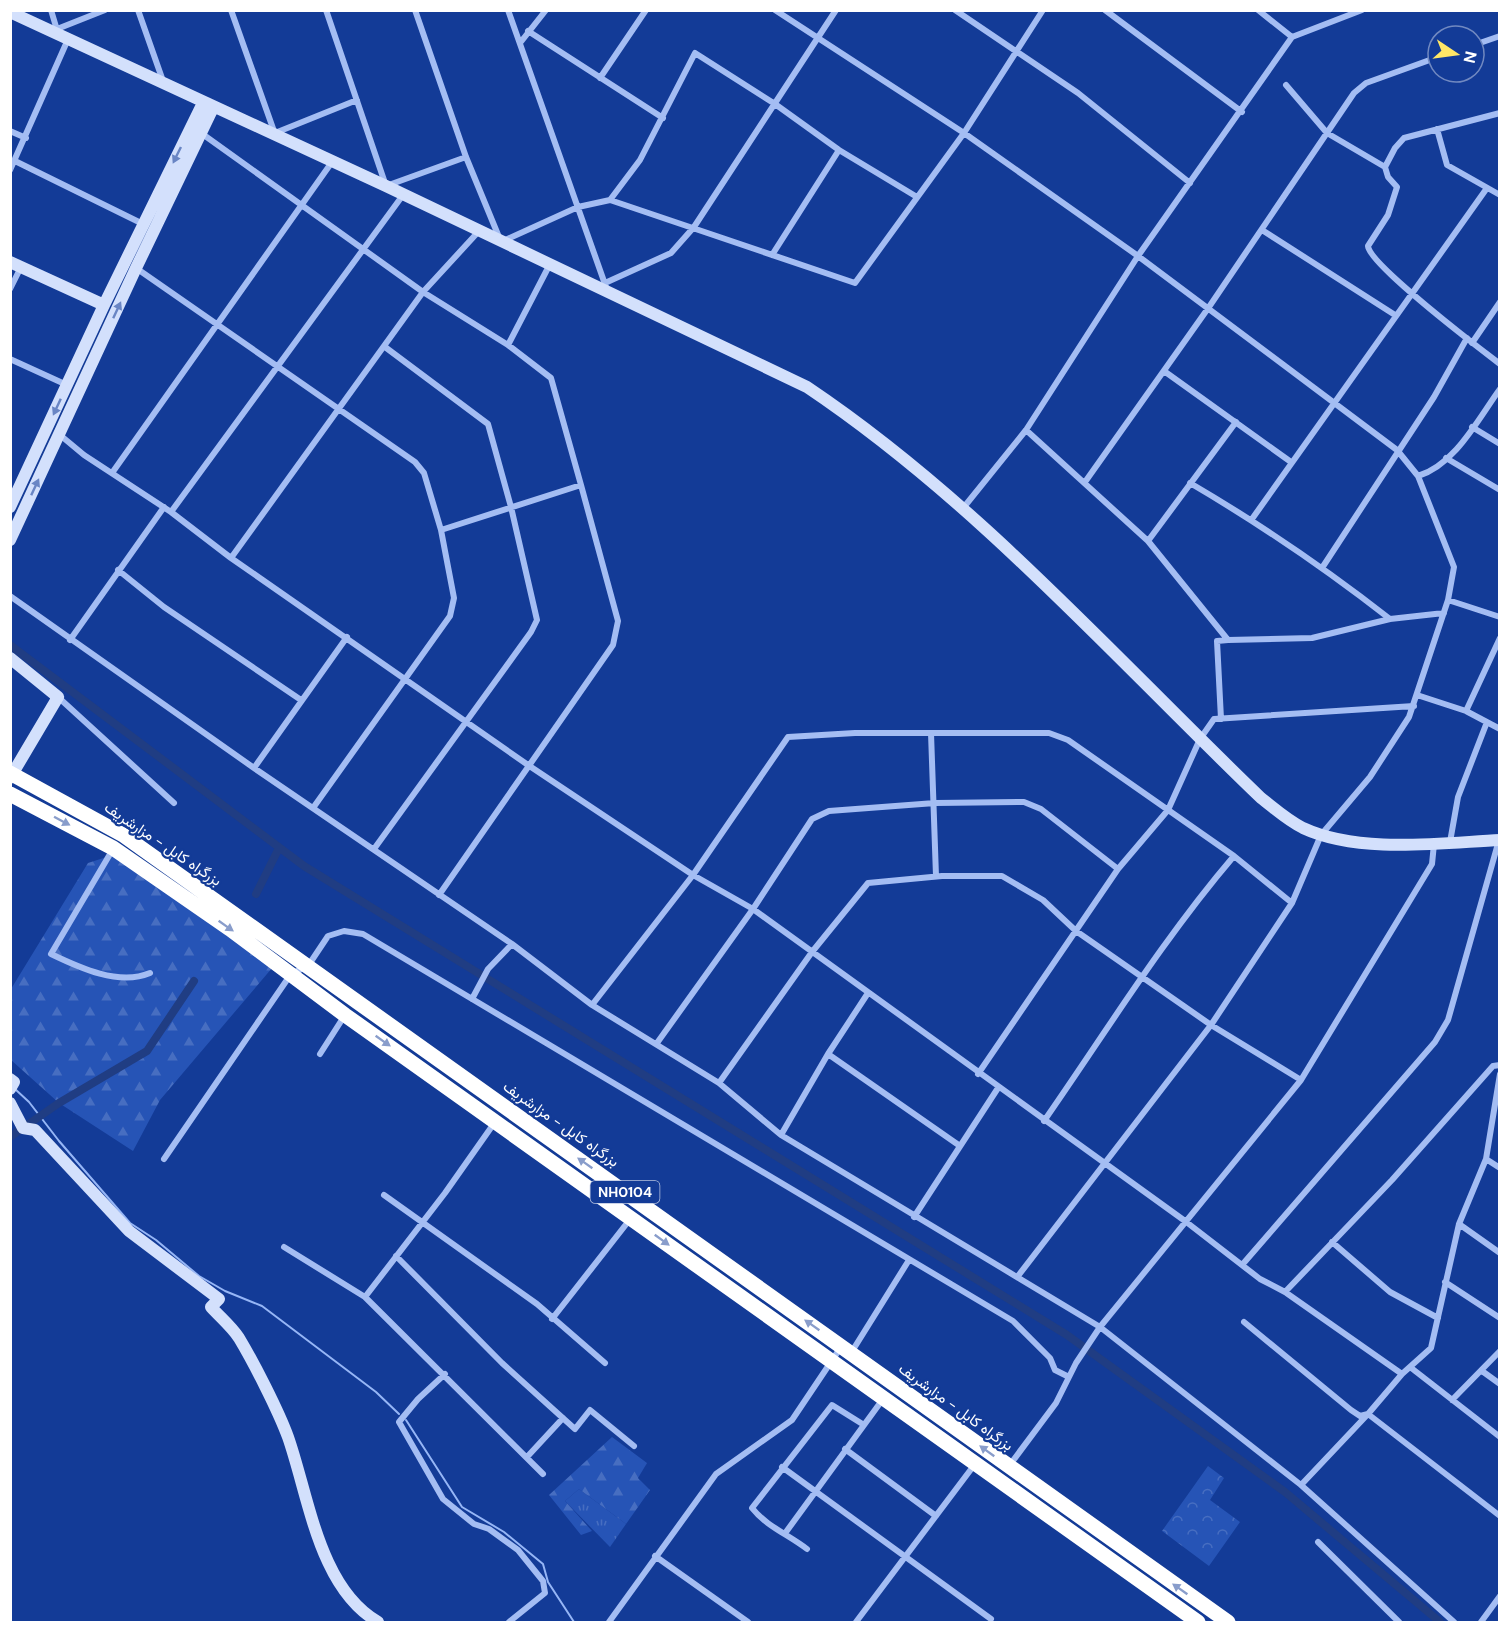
<svg xmlns="http://www.w3.org/2000/svg" width="1510" height="1633" viewBox="0 0 1510 1633" font-family="'DM Sans',Vazirmatn,sans-serif">
	<defs>
		<pattern id="grass-tufts" width="24" height="20" patternUnits="userSpaceOnUse" patternTransform="scale(1.5)"><rect width="24" height="20" fill="#2654b6"/><path d="M3 7l-1-3M5 7V3M7 7l1-3M15 17l-1-3M17 17v-4M19 17l1-3" fill="none" stroke="#476ec1"/></pattern>
		<pattern id="forest-firs" width="22" height="20" patternUnits="userSpaceOnUse" patternTransform="scale(1.5)"><rect width="22" height="20" fill="#2654b6"/><path d="M5 1l3.5 6h-7zM16 11l3.5 6h-7z" fill="#476ec1"/></pattern>
		<pattern id="park-crowns" width="20" height="18" patternUnits="userSpaceOnUse" patternTransform="scale(1.5)"><rect width="20" height="18" fill="#2654b6"/><path d="M2 6a3 3 0 1 1 6 0M12 15a3 3 0 1 1 6 0" fill="none" stroke="#476ec1"/></pattern>
	</defs>
	<rect width="100%" height="100%" fill="#133b97"/>
	<path fill="url(#grass-tufts)" d="M 579,1489 L 626,1524 L 610,1547 L 565,1501 Z"/>
	<path fill="url(#forest-firs)" d="M 119,853 L 278,961 L 160,1100 L 133,1151 L 59,1103 L 11,1060 L 11,989 L 88,863 Z
		M 612,1437 L 647,1463 L 638,1478 L 650,1490 L 626,1524 L 579,1489 L 565,1501 L 592,1531 L 581,1535 L 549,1495 Z"/>
	<path fill="url(#park-crowns)" d="M 1208,1466 L 1224,1478 L 1210,1500 L 1240,1522 L 1209,1566 L 1162,1531 Z"/>
	<g fill="none" stroke-linecap="round" stroke-linejoin="round">
		<path stroke="#96b6f6" stroke-width="2" d="M 15,1089 L 29,1102 L 59,1141 L 130,1223 L 156,1240 L 199,1276 L 225,1291 L 262,1306 L 376,1392 L 399,1414
			M 406,1420 L 462,1507 L 504,1532 L 543,1564 L 548,1582 L 574,1622"/>
		<path stroke="#203d83" stroke-width="8" d="M 10,645 L 304,866 L 1067,1335 L 1285,1492 L 1440,1622
			M 256,894 L 279,848
			M 10,1137 L 59,1103 L 147,1051 L 194,981"/>
		<path stroke="#a4bdf3" stroke-width="6" d="M 51,10 L 57,30
			M 138,10 L 163,81
			M 231,10 L 275,134
			M 326,10 L 386,186 L 466,157
			M 415,10 L 466,157 L 501,242 L 578,207 L 610,200 L 855,283 L 964,133 L 1043,10
			M 508,10 L 606,287
			M 775,10 L 964,133 L 1138,256 L 1397,450 L 1418,476 L 1454,567 L 1448,600 L 1409,717 L 1370,777 L 1321,835 L 1292,903 L 1211,1025 L 1018,1276
			M 955,10 L 1078,93 L 1190,183
			M 1105,10 L 1242,112
			M 52,31 L 105,10
			M 528,31 L 663,118
			M 1292,37 L 1362,10
			M 520,43 L 546,10
			M 1474,45 L 1500,36
			M 600,78 L 646,10
			M 1286,85 L 1327,133 L 1385,167 L 1395,148 L 1404,138 L 1500,113
			M 1437,129 L 1447,165 L 1500,195
			M 10,131 L 26,138
			M 201,133 L 423,292 L 508,345 L 551,378 L 581,485
			M 275,133 L 357,100
			M 15,161 L 143,224
			M 1385,167 L 1388,177 L 1397,187 L 1388,215 L 1368,246 C 1369,264 1479,348 1500,364
			M 10,170 L 69,37
			M 610,200 L 640,160 L 695,53 L 775,104 L 839,150 L 917,197
			M 1262,230 L 1395,315
			M 772,255 L 839,150
			M 136,268 L 415,462 L 424,473 L 441,530 L 581,485 L 618,621 L 613,645 L 439,895
			M 605,283 L 671,253 L 694,227 L 836,10
			M 10,289 L 21,267
			M 1472,343 L 1500,302
			M 508,345 L 550,264
			M 10,359 L 67,385
			M 1164,371 L 1291,462
			M 1472,427 L 1500,444
			M 1026,430 L 1148,541 L 1228,640 L 1312,638 L 1390,619 L 1444,613
			M 60,435 L 84,455 L 171,512 L 231,558 L 528,765 L 693,875 L 753,909 L 1185,1221 L 1260,1279 L 1285,1292 L 1402,1374
			M 1446,458 L 1500,490
			M 112,473 L 332,162
			M 1418,476 C 1455,465 1478,419 1500,389
			M 1085,482 L 1209,307 L 1354,93 L 1366,83 L 1438,57
			M 1190,483 C 1260,524 1326,569 1390,619
			M 964,507 L 1026,430 L 1138,256 L 1292,37 L 1258,10
			M 171,512 L 403,195
			M 1252,519 L 1487,188
			M 1148,541 L 1236,422
			M 231,558 L 423,292 L 479,231
			M 1322,568 L 1434,397 L 1467,338
			M 118,570 L 164,607 L 301,700
			M 10,596 L 254,768 L 512,944 L 592,1005 L 719,1083 L 781,1135 L 1100,1327 L 1301,1485 L 1454,1622
			M 1448,600 L 1500,617
			M 70,640 L 164,507
			M 1417,695 L 1466,711 L 1500,729
			M 58,697 L 174,803
			M 1466,711 L 1500,638
			M 1221,719 L 1217,641 L 1228,640
			M 931,733 L 936,876
			M 254,768 L 347,637
			M 313,808 L 450,616 L 454,598 L 441,530
			M 1450,842 L 1458,797 L 1487,722
			M 113,849 L 51,954 C 80,968 119,986 150,973
			M 374,849 L 531,632 L 537,620 L 511,507 L 488,424 L 385,347
			M 472,999 L 488,969 L 512,944
			M 592,1005 L 693,875 L 788,737 L 855,733 L 1049,733 L 1068,740 L 1234,856 L 1292,903
			M 657,1043 L 753,909 L 812,819 L 829,811 L 935,803 L 1024,802 L 1041,809 L 1118,869
			M 320,1054 L 345,1015
			M 828,1054 L 960,1146
			M 978,1074 L 1118,869 L 1168,810 L 1200,739 L 1214,719 L 1414,706
			M 719,1083 L 812,952 L 868,883 L 942,876 L 1002,876 L 1043,900 L 1076,931 L 1211,1025 L 1301,1080
			M 1044,1121 C 1106,1032 1163,939 1234,856
			M 781,1135 L 828,1054 L 868,993
			M 164,1159 L 291,974 L 308,966 L 328,936 L 344,931 L 363,934 L 1013,1321 L 1050,1358 L 1055,1370 L 1069,1377
			M 1486,1159 L 1500,1168
			M 384,1195 L 537,1304 L 605,1363
			M 914,1217 L 998,1088
			M 1459,1224 L 1500,1253
			M 1332,1242 L 1390,1292 L 1438,1318
			M 284,1247 L 365,1297 L 543,1474
			M 396,1256 L 502,1363 L 575,1429 L 590,1410 L 634,1446
			M 1242,1265 L 1435,1042 L 1448,1020 L 1499,840
			M 1445,1282 L 1500,1318
			M 1285,1292 L 1392,1180 L 1493,1066 L 1500,1065
			M 365,1297 L 445,1193 L 495,1122
			M 552,1319 L 631,1218
			M 1244,1322 L 1351,1410 L 1360,1416 L 1368,1414 L 1500,1516
			M 851,1353 L 909,1260
			M 1410,1367 L 1500,1437
			M 1482,1371 L 1500,1384
			M 445,1374 L 418,1399 L 399,1422 L 443,1499 L 474,1524 L 489,1529 L 518,1550 L 543,1581 L 545,1593 L 509,1622
			M 1452,1400 L 1500,1351
			M 845,1449 L 936,1516
			M 527,1457 L 563,1418
			M 1009,1466 L 1056,1403 L 1076,1363 L 1100,1327 L 1301,1080 L 1432,864 L 1434,844
			M 782,1467 L 991,1619
			M 1301,1485 L 1368,1414 L 1402,1374 L 1431,1348 L 1459,1224 L 1486,1159 L 1500,1074
			M 786,1532 L 883,1399
			M 1318,1542 L 1399,1622
			M 807,1549 C 789,1535 766,1526 752,1508 L 832,1405 L 864,1425
			M 655,1556 L 748,1622
			M 609,1622 L 716,1474 L 792,1420 L 841,1347
			M 856,1622 L 975,1464
			M 1481,1622 L 1500,1596"/>
		<path stroke="#d3e0fc" stroke-width="12" d="M 10,12 L 386,186 L 807,387 C 977,501 1114,657 1261,798 C 1274,808 1287,820 1303,828 C 1359,854 1439,843 1500,840
			M 10,262 L 104,305
			M 10,507 L 104,305 L 203,103
			M 10,540 L 136,268 L 213,108
			M 10,658 L 58,697 L 10,778
			M 10,1079 L 14,1082 L 10,1089
			M 10,1103 L 23,1128 L 35,1130 L 129,1231 L 219,1299 L 211,1307 C 220,1317 232,1327 239,1338 C 254,1363 278,1410 288,1437 C 309,1497 319,1588 378,1622"/>
		<path stroke="#fff" stroke-width="15" d="M 10,773 L 123,835 L 1228,1622
			M 10,794 L 113,848 L 230,929 L 345,1015 L 1198,1622"/>
	</g>
	<defs><path id="oneway-solid" d="M-6-.8H1V-3.2L6.5 0L1 3.2V.8H-6Z" transform="scale(1.5)"/></defs>
	<g fill="#6985c4">
		<use href="#oneway-solid" transform="translate(177 155) rotate(116)"/>
		<use href="#oneway-solid" transform="translate(117 310) rotate(-65)"/>
		<use href="#oneway-solid" transform="translate(57 407) rotate(115)"/>
		<use href="#oneway-solid" transform="translate(35 487) rotate(-65)"/>
	</g>
	<g fill="#899dcb">
		<use href="#oneway-solid" transform="translate(62 821) rotate(28)"/>
		<use href="#oneway-solid" transform="translate(226 926) rotate(35)"/>
		<use href="#oneway-solid" transform="translate(383 1041) rotate(35)"/>
		<use href="#oneway-solid" transform="translate(585 1163) rotate(-145)"/>
		<use href="#oneway-solid" transform="translate(662 1240) rotate(36)"/>
		<use href="#oneway-solid" transform="translate(812 1325) rotate(-145)"/>
		<use href="#oneway-solid" transform="translate(987 1451) rotate(-144)"/>
		<use href="#oneway-solid" transform="translate(1180 1589) rotate(-145)"/>
	</g>
	<g text-anchor="middle" dominant-baseline="central" stroke-width="4.5" stroke-linejoin="round" paint-order="stroke">
		<rect fill="#133b97" stroke="#b8c4e0" stroke-width="1.5" x="590.5" y="1181" width="69" height="22" rx="4.5"/>
		<g font-size="14" font-weight="bold" fill="#fff">
			<text x="625" y="1192">NH0104</text>
		</g>
		<g font-size="15" fill="#fff" stroke="#133b97">
			<text transform="translate(163 844) rotate(34)">بزرگراه کابل - مزارشریف</text>
			<text transform="translate(561 1124) rotate(35)">بزرگراه کابل - مزارشریف</text>
			<text transform="translate(956 1407) rotate(36)">بزرگراه کابل - مزارشریف</text>
		</g>
	</g>
	<rect width="1510" height="1633" fill="none" stroke="#ffffff" stroke-width="24"/>
	<g transform="translate(1456 54) rotate(103)"><circle r="28" fill="#133b97" stroke="#7189c1" stroke-width="1.5"/>
	<path d="M0-4.5L10 22L0 15L-10 22Z" fill="#ffe766"/>
	<text y="-9" font-size="16" font-weight="bold" text-anchor="middle" fill="#ffffff">N</text>
	</g>
</svg>
